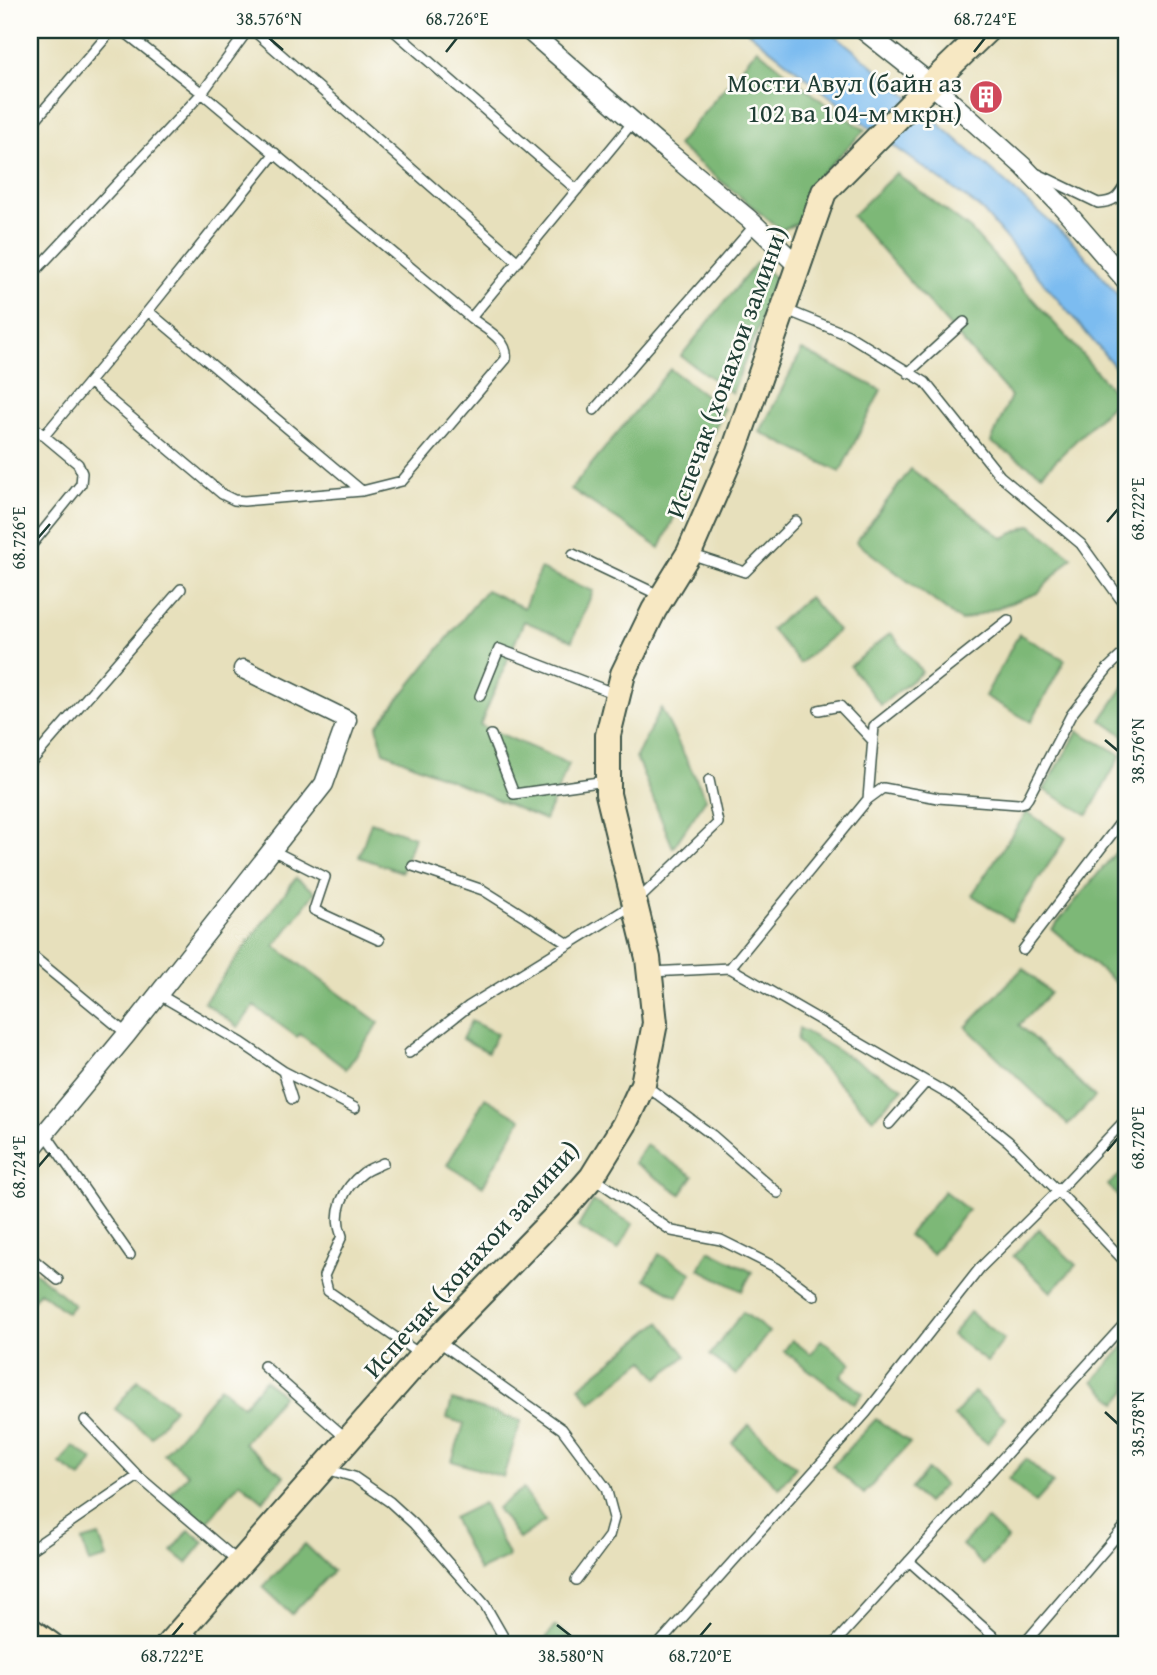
<svg xmlns="http://www.w3.org/2000/svg" width="1157" height="1675" viewBox="0 0 1157 1675" font-family="'Gentium Book Plus',serif">
	<rect width="100%" height="100%" fill="#fdfcf7"/>
	<filter id="ink" filterUnits="userSpaceOnUse"><feTurbulence type="fractalNoise" baseFrequency=".0143" numOctaves="2"/><feDisplacementMap in="SourceGraphic" scale="14" xChannelSelector="R" yChannelSelector="G"/><feConvolveMatrix kernelMatrix="1 2 1 2 8 2 1 2 1" color-interpolation-filters="sRGB"/></filter>
	<filter id="wash" filterUnits="userSpaceOnUse"><feTurbulence type="fractalNoise" baseFrequency=".00686" numOctaves="4" result="noise"/><feDisplacementMap in="SourceGraphic" scale="28" xChannelSelector="R" yChannelSelector="G"/><feGaussianBlur stdDeviation="1.57" result="paint"/><feColorMatrix in="noise" values="0 0 0 0 0 0 0 0 0 0 0 0 0 0 0 0 0 1.4 0 .05"/><feComposite in="paint" operator="in"/></filter>
	<g filter="url(#wash)">
		<rect width="100%" height="100%" fill="#e7e0bc"/>
		<path fill="#7db877" stroke="#4e7a56" stroke-width="2" d="M 757,49 L 819,99 L 865,130 L 811,184 L 799,223 L 781,230 L 677,145 Z
			M 896,173 L 970,229 L 1072,343 L 1119,398 L 1042,474 L 991,442 L 1011,396 L 852,216 Z
			M 757,262 L 778,280 L 732,393 L 681,356 Z
			M 802,350 L 881,390 L 840,472 L 760,432 Z
			M 670,369 L 724,409 L 660,548 L 571,489 Z
			M 911,469 L 1003,538 L 1031,525 L 1072,557 L 1038,593 L 961,621 L 856,542 Z
			M 540,569 L 593,591 L 572,641 L 524,621 L 480,725 L 569,764 L 545,820 L 384,752 L 377,726 L 486,590 L 524,608 Z
			M 809,597 L 838,631 L 800,663 L 771,629 Z
			M 891,633 L 922,672 L 881,705 L 850,666 Z
			M 1019,634 L 1065,660 L 1031,722 L 985,696 Z
			M 1127,682 L 1127,733 L 1125,736 L 1101,720 Z
			M 661,708 L 706,799 L 673,848 L 636,757 Z
			M 1078,731 L 1121,755 L 1088,815 L 1044,790 Z
			M 1027,812 L 1066,838 L 1011,921 L 972,895 Z
			M 371,822 L 414,837 L 402,872 L 359,857 Z
			M 1126,840 L 1127,841 L 1127,992 L 1052,929 Z
			M 296,878 L 315,892 L 275,946 L 379,1023 L 346,1069 L 300,1034 L 297,1037 L 254,1006 L 238,1027 L 204,1002 Z
			M 1023,968 L 1050,993 L 1019,1025 L 1095,1097 L 1068,1125 L 966,1027 Z
			M 471,1021 L 497,1034 L 488,1052 L 462,1039 Z
			M 799,1028 L 903,1088 L 873,1119 L 797,1041 Z
			M 485,1098 L 521,1119 L 483,1186 L 447,1165 Z
			M 646,1145 L 693,1176 L 681,1194 L 634,1163 Z
			M 1127,1169 L 1127,1198 L 1123,1202 L 1108,1185 Z
			M 944,1191 L 968,1210 L 932,1254 L 908,1235 Z
			M 593,1201 L 633,1224 L 618,1250 L 578,1227 Z
			M 1039,1229 L 1076,1265 L 1051,1292 L 1013,1256 Z
			M 709,1250 L 752,1272 L 742,1291 L 699,1269 Z
			M 659,1254 L 692,1273 L 678,1297 L 645,1279 Z
			M 30,1268 L 74,1305 L 67,1313 L 40,1292 L 30,1304 Z
			M 743,1312 L 769,1332 L 736,1375 L 710,1355 Z
			M 970,1312 L 1004,1340 L 987,1362 L 952,1335 Z
			M 660,1322 L 686,1356 L 658,1378 L 644,1360 L 591,1402 L 579,1387 Z
			M 792,1340 L 811,1354 L 821,1340 L 851,1363 L 841,1376 L 863,1393 L 854,1404 L 784,1351 Z
			M 1127,1343 L 1127,1391 L 1117,1403 L 1093,1381 Z
			M 138,1380 L 174,1408 L 152,1437 L 115,1409 Z
			M 265,1380 L 283,1395 L 244,1443 L 284,1476 L 263,1501 L 240,1482 L 206,1524 L 170,1494 L 188,1474 L 164,1454 L 220,1387 L 243,1406 Z
			M 974,1392 L 1006,1418 L 987,1443 L 954,1416 Z
			M 452,1400 L 521,1421 L 503,1477 L 452,1461 L 464,1424 L 447,1418 Z
			M 876,1419 L 910,1443 L 864,1494 L 832,1466 Z
			M 749,1425 L 796,1467 L 779,1488 L 732,1443 Z
			M 73,1446 L 93,1460 L 81,1478 L 60,1464 Z
			M 1026,1459 L 1053,1483 L 1035,1503 L 1008,1479 Z
			M 927,1470 L 944,1485 L 927,1503 L 911,1489 Z
			M 523,1489 L 545,1521 L 519,1539 L 497,1508 Z
			M 483,1503 L 509,1557 L 479,1571 L 453,1518 Z
			M 987,1519 L 1008,1539 L 983,1565 L 962,1545 Z
			M 189,1530 L 204,1542 L 187,1563 L 172,1551 Z
			M 99,1536 L 107,1558 L 89,1563 L 82,1541 Z
			M 305,1544 L 333,1571 L 292,1614 L 263,1587 Z
			M 555,1626 L 580,1645 L 541,1645 Z"/>
		<path fill="#7cbcf0" stroke="#4e7c92" stroke-width="2" d="M 746,30 L 829,30 L 878,70 L 1076,245 L 1127,306 L 1127,381 L 980,208 L 884,139 Z"/>
	</g>
	<g filter="url(#ink)">
		<g fill="none" stroke-linecap="round" stroke-linejoin="round">
			<g stroke="#3d5548" stroke-width="12">
				<path id="lane" d="M 122,30 L 202,93 L 471,318
					M 253,30 L 518,262
					M 393,30 L 577,190
					M 30,126 L 112,30
					M 1038,174 L 1098,203 C 1116,202 1118,197 1127,182
					M 30,277 L 202,93 L 248,30
					M 784,309 L 848,335 L 925,382 L 1000,476 L 1081,544 L 1127,608
					M 148,311 L 362,491
					M 908,373 L 964,322
					M 89,382 L 222,494 L 234,500 L 244,501 L 362,491 L 402,481 L 506,359 C 509,340 485,329 471,318 L 633,122
					M 594,410 L 755,225
					M 30,424 L 78,464 L 82,473 L 81,484 L 30,547
					M 44,436 L 148,311 L 275,153
					M 573,554 L 661,596
					M 690,554 L 745,572 L 796,521
					M 480,696 L 499,649 L 616,694
					M 819,710 L 840,706 L 873,741
					M 491,735 L 514,794 L 606,781
					M 30,763 L 181,589
					M 868,799 L 874,726 L 1008,620
					M 272,850 L 325,877 L 314,910 L 379,940
					M 413,866 L 483,890 L 569,944
					M 1023,950 L 1127,814
					M 30,954 L 127,1034
					M 730,968 L 868,799 L 883,788 L 938,798 L 1018,804 L 1025,802 L 1028,798 L 1071,715 L 1108,668 L 1127,650
					M 651,972 L 730,968 L 953,1097 L 1008,1141 L 1058,1191 L 1127,1264
					M 158,994 L 242,1043 L 283,1071 L 292,1099
					M 409,1053 L 469,1006 L 634,904 L 718,823 L 709,780
					M 283,1071 L 355,1108
					M 645,1085 L 712,1135 L 778,1193
					M 889,1124 L 926,1082
					M 45,1133 L 130,1255
					M 383,1163 C 377,1166 368,1169 363,1173 C 343,1188 332,1213 342,1236 L 324,1276 L 328,1291 L 421,1355
					M 594,1178 L 672,1231 L 721,1240 L 777,1268 L 814,1296
					M 30,1257 L 58,1280
					M 438,1341 L 562,1429 L 606,1488 L 614,1518 L 609,1536 L 576,1580
					M 264,1366 L 347,1439
					M 85,1420 L 138,1476
					M 326,1469 L 354,1477 L 390,1502 L 414,1524 L 485,1605 L 508,1645
					M 30,1550 L 138,1476 L 240,1563
					M 909,1561 L 1003,1645
					M 185,1628 L 200,1645
					M 658,1645 L 866,1413 L 980,1268 L 1058,1191 L 1127,1118
					M 833,1645 L 1127,1321
					M 1023,1645 L 1127,1524"/>
			</g>
			<g stroke="#3d5548" stroke-width="21">
				<path id="street" d="M 528,30 L 660,145 L 749,219 L 797,265
					M 863,30 L 931,84 L 1024,167 L 1064,209 L 1127,282
					M 30,1151 L 127,1034 L 324,784 L 347,720 L 243,669"/>
			</g>
			<g stroke="#3d5548" stroke-width="28">
				<path id="secondary" d="M 30,1630 L 51,1645
					M 168,1645 L 436,1340 L 572,1200 L 592,1177 L 624,1125 L 643,1084 L 655,1023 L 648,958 L 608,794 L 608,735 L 623,674 L 654,610 L 689,553 L 736,445 L 824,192 L 931,84 L 987,30"/>
			</g>
			<use href="#lane" stroke="#fff" stroke-width="9"/>
			<use href="#street" stroke="#fff" stroke-width="18"/>
			<use href="#secondary" stroke="#f7e8c3" stroke-width="24"/>
		</g>
	</g>
	<path fill="none" stroke="#1f3d34" stroke-width="2.5" d="M 269,38 L 283,50M 446,52 L 457,38M 974,52 L 985,38M 1107,522 L 1118,509M 38,538 L 50,524M 1105,740 L 1118,751M 1107,1151 L 1118,1138M 38,1167 L 50,1153M 1105,1412 L 1118,1424M 557,1625 L 571,1636M 172,1636 L 183,1623M 700,1636 L 711,1623"/>
	<defs>
		<g id="building-disc" transform="scale(1.75)"><circle r="9.5" fill="#d1495b" stroke="#fdfcf7"/><path d="M-4-6H4V6H1V3H-1V6H-4ZM-2.5-4.3h1.7v1.8h-1.7ZM.8-4.3h1.7v1.8H.8ZM-2.5-1h1.7V.8h-1.7ZM.8-1h1.7V.8H.8Z" fill="#fff"/></g>
	</defs>
	<g fill-rule="evenodd">
		<use href="#building-disc" x="986" y="97"/>
	</g>
	<g text-anchor="middle" dominant-baseline="central" stroke-width="5" stroke-linejoin="round" paint-order="stroke">
		<g font-size="26" fill="#1f3d34" stroke="#fdfcf7" text-anchor="end">
			<text x="962" y="82">Мости Авул (байн аз<tspan x="962" dy="30">102 ва 104-м мкрн)</tspan></text>
		</g>
		<g font-size="26" fill="#1f3d34" stroke="#fdfcf7">
			<text transform="translate(726 372) rotate(-70)">Испечак (хонахои замини)</text>
			<text transform="translate(471 1259) rotate(-48)">Испечак (хонахои замини)</text>
		</g>
	</g>
	<rect width="1157" height="1675" fill="none" stroke="#fdfcf7" stroke-width="77"/>
	<rect x="38" y="38" width="1080" height="1598" fill="none" stroke="#1f3d34" stroke-width="2.5"/>
	<g font-size="18" text-anchor="middle" fill="#1f3d34">
		<text x="269" y="25">38.576°N</text>
		<text x="457" y="25">68.726°E</text>
		<text x="985" y="25">68.724°E</text>
		<text transform="translate(1138 509) rotate(-90)" y="6">68.722°E</text>
		<text transform="translate(19 538) rotate(-90)" y="6">68.726°E</text>
		<text transform="translate(1138 751) rotate(-90)" y="6">38.576°N</text>
		<text transform="translate(1138 1138) rotate(-90)" y="6">68.720°E</text>
		<text transform="translate(19 1167) rotate(-90)" y="6">68.724°E</text>
		<text transform="translate(1138 1424) rotate(-90)" y="6">38.578°N</text>
		<text x="172" y="1662">68.722°E</text>
		<text x="571" y="1662">38.580°N</text>
		<text x="700" y="1662">68.720°E</text>
	</g>
</svg>
